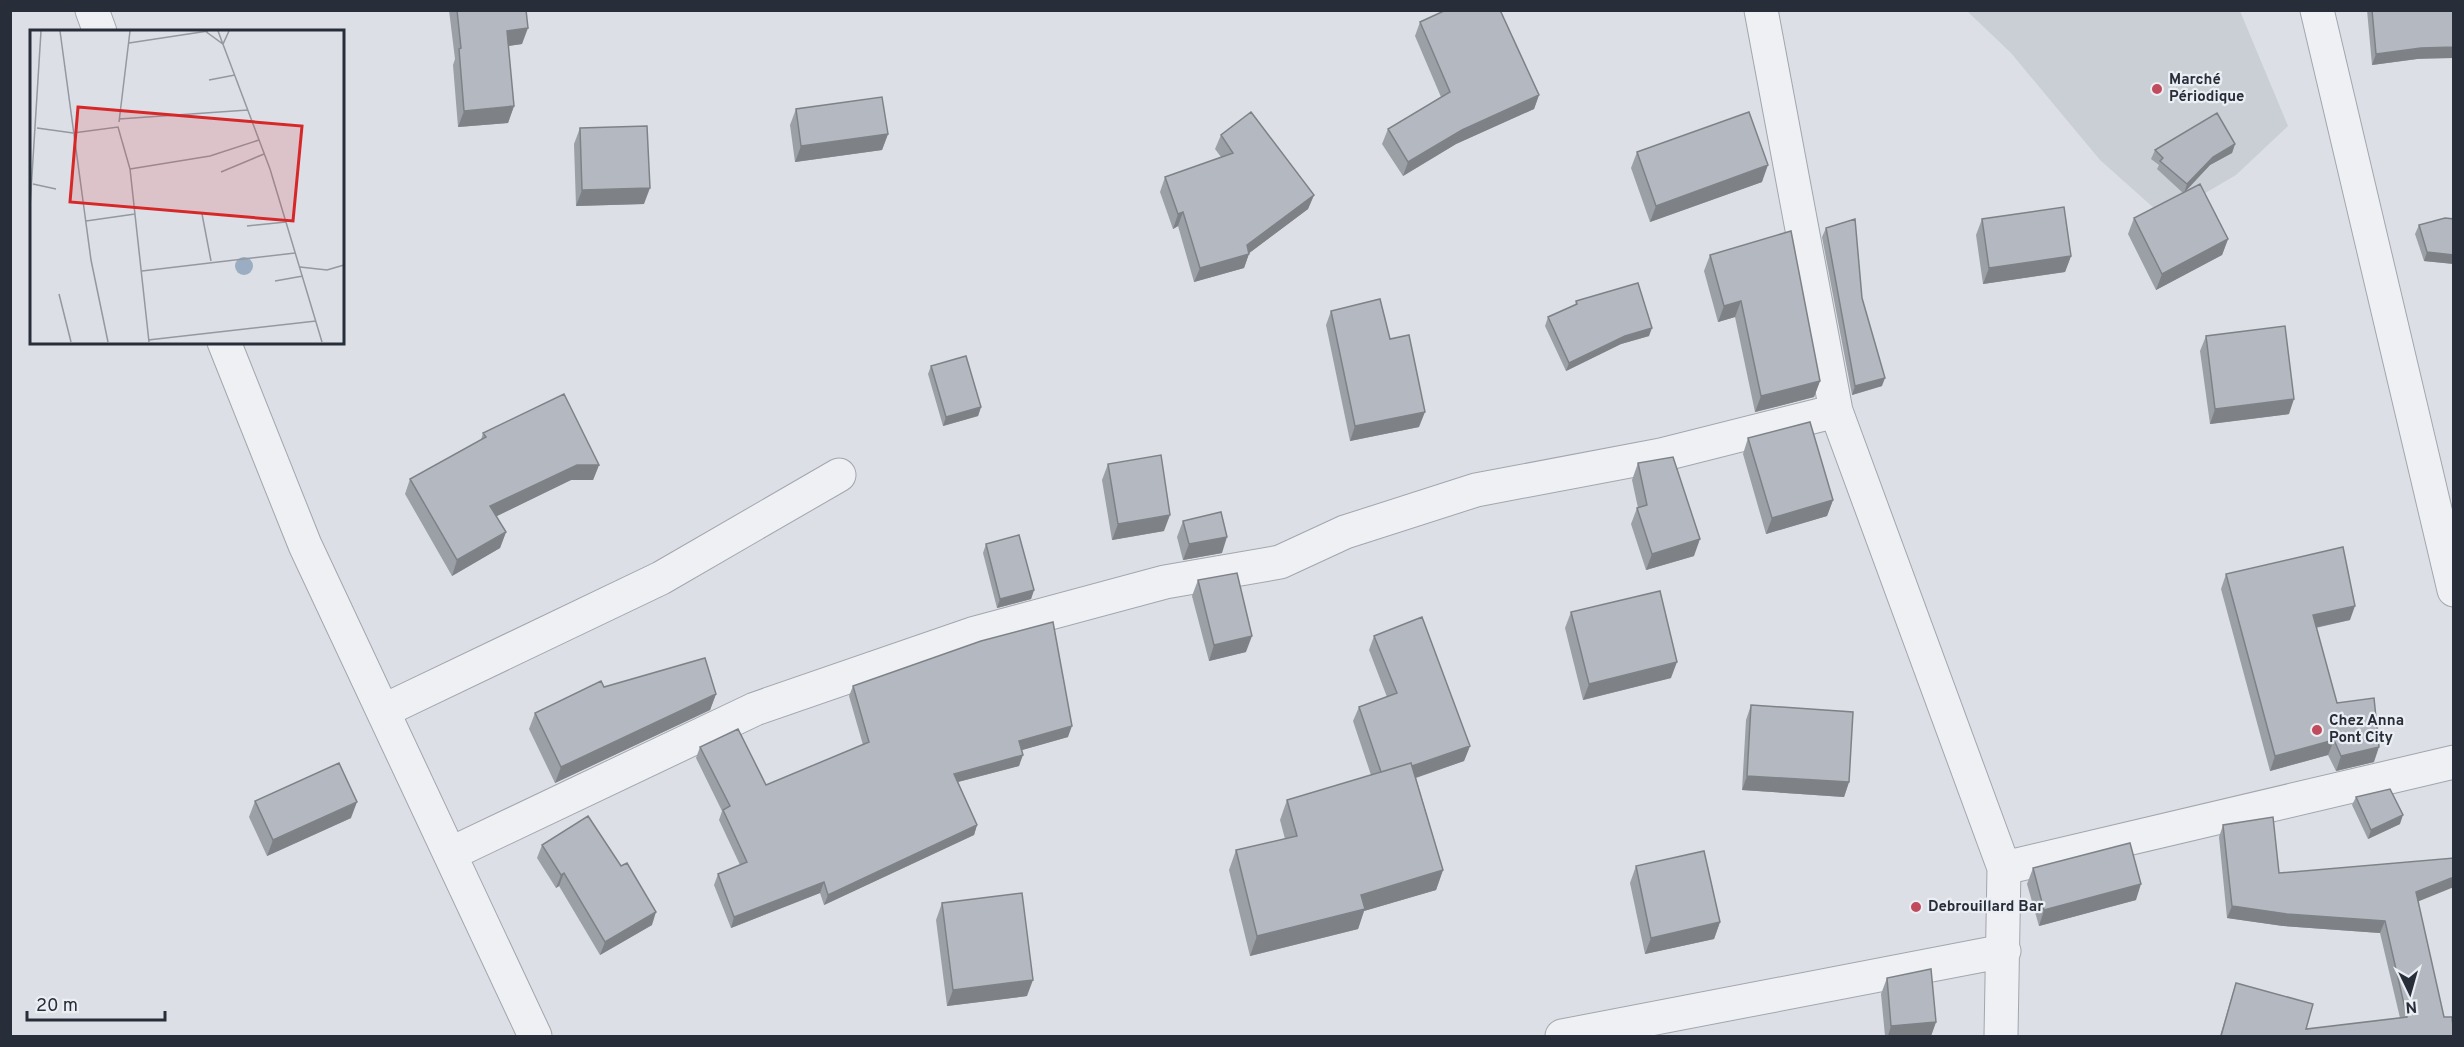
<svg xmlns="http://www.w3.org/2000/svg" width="2464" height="1047" viewBox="0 0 2464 1047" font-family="Overpass,sans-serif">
	<rect width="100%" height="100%" fill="#dcdfe5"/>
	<path fill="#cacfd6" d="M 1967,11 L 2240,11 L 2288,126 L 2236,175 L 2202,195 L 2155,209 L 2100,160 L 2011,53 Z"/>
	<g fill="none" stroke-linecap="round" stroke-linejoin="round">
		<g stroke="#a2a6ae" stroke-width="35">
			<path id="street" d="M 92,10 L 100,32
				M 1761,10 L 1836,411 L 2004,868 L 2454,762
				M 2317,10 L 2454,590
				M 224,342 L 305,545 L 535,1036
				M 383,711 L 661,578 L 839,475
				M 450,854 L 755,709 L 972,634 L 1165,582 L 1280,562 L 1345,532 L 1476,490 L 1661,455 L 1836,411
				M 1562,1036 L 2004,951
				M 2001,1036 L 2004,868"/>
		</g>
		<use href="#street" stroke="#eef0f4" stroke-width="33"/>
	</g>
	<path fill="#9b9fa6" d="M 449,10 L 526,10 L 522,44 L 508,46 L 514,106 L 508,123 L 458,127 L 453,65 L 455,59 Z
		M 2367,10 L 2454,10 L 2417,59 L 2372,65 Z
		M 1420,22 L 1539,95 L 1534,109 L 1456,144 L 1403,176 L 1382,144 L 1388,129 L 1441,97 L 1415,36 Z
		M 796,109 L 888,134 L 882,150 L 795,162 L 790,125 Z
		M 580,128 L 644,204 L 576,206 L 574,144 Z
		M 1221,135 L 1314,195 L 1308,209 L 1249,253 L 1244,268 L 1194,282 L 1178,226 L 1173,229 L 1160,192 L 1165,177 L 1221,157 L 1215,149 Z
		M 2235,144 L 2232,153 L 2210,165 L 2184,192 L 2228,239 L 2222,255 L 2156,290 L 2128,234 L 2134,218 L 2183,193 L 2157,169 L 2159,165 L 2151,159 L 2155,150 Z
		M 1637,152 L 1762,182 L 1650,222 L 1631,168 Z
		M 1982,219 L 2071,256 L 2065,272 L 1983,284 L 1976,235 Z
		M 2454,219 L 2454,264 L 2424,261 L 2415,234 L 2419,225 Z
		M 1826,228 L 1862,298 L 1882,386 L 1852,395 L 1822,237 Z
		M 1710,255 L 1820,381 L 1814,397 L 1755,412 L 1735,317 L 1718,322 L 1704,271 Z
		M 1576,301 L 1649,336 L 1621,344 L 1566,371 L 1545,326 L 1548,317 L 1575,305 Z
		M 1331,311 L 1390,339 L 1419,427 L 1350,441 L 1326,325 Z
		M 2206,336 L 2289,414 L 2210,424 L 2200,351 Z
		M 931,366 L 981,407 L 978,416 L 943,426 L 928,374 Z
		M 483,433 L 599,465 L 593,480 L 571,480 L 496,516 L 506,532 L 500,548 L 452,576 L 405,494 L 410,479 L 481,440 Z
		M 1748,438 L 1833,500 L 1827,516 L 1766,534 L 1743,454 Z
		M 1638,463 L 1694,556 L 1646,570 L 1631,524 L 1637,508 L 1638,508 L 1632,480 Z
		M 1108,464 L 1164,531 L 1112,540 L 1102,480 Z
		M 1183,521 L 1222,553 L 1183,560 L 1177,537 Z
		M 986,544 L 1034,590 L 1031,599 L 997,608 L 983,553 Z
		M 2226,574 L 2350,620 L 2316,628 L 2337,703 L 2374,762 L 2336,771 L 2328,755 L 2270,771 L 2221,589 Z
		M 1198,580 L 1246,652 L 1209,661 L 1192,596 Z
		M 1571,612 L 1671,678 L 1583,700 L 1565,628 Z
		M 1374,636 L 1470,746 L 1464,761 L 1416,778 L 1443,870 L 1436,890 L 1364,911 L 1358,929 L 1250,956 L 1229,870 L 1236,850 L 1285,839 L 1280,820 L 1287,800 L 1371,775 L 1353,721 L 1359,707 L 1387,697 L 1369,650 Z
		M 853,686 L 1068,737 L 1022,750 L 1019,766 L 958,782 L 977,825 L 974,835 L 824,905 L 820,893 L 731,928 L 714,885 L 718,874 L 740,865 L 719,820 L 722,811 L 696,758 L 700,747 L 766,785 L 863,745 L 849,696 Z
		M 604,687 L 716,694 L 710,710 L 555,783 L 529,729 L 535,713 Z
		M 1751,705 L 1849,782 L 1844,797 L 1742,790 L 1746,720 Z
		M 2356,797 L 2400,824 L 2368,839 L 2352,805 Z
		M 255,801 L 351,818 L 267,856 L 249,817 Z
		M 2223,825 L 2279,873 L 2418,902 L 2444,1017 L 2454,1036 L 2220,1036 L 2232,995 L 2236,983 L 2306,1029 L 2400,1018 L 2380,933 L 2283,926 L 2227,918 L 2219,837 Z
		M 542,845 L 652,925 L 600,955 L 559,886 L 556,888 L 537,858 Z
		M 1636,866 L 1720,922 L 1714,939 L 1645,954 L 1630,883 Z
		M 2033,868 L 2136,900 L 2039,926 L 2027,884 Z
		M 942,903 L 1027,996 L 947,1006 L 936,920 Z
		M 1887,978 L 1936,1022 L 1931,1036 L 1885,1036 L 1881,994 Z"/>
	<path fill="#7e8287" d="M 528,28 L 522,44 L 501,47 L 507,31 Z
		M 2454,47 L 2454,58 L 2417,59 L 2372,65 L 2376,54 L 2421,48 Z
		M 1539,95 L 1534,109 L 1456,144 L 1403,176 L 1408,162 L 1462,130 Z
		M 514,106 L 508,123 L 458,127 L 464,111 Z
		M 888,134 L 882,150 L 795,162 L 801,146 Z
		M 2235,144 L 2232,153 L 2210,165 L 2184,193 L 2187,184 L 2213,157 Z
		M 1768,165 L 1762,182 L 1650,222 L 1656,206 Z
		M 650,188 L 644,204 L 576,206 L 582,190 Z
		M 1314,195 L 1308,209 L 1248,254 L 1249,254 L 1244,268 L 1194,282 L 1200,268 L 1247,245 Z
		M 1183,212 L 1178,226 L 1173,229 L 1178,214 Z
		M 2228,239 L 2222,255 L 2156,290 L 2162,274 Z
		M 2427,252 L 2454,255 L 2454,264 L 2424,261 Z
		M 2071,256 L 2065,272 L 1983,284 L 1989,268 Z
		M 1741,301 L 1735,317 L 1718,322 L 1724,306 Z
		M 1652,328 L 1649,336 L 1621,344 L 1566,371 L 1569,363 L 1625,336 Z
		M 1885,378 L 1882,386 L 1852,395 L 1855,386 Z
		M 1820,381 L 1814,397 L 1755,412 L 1761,396 Z
		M 2294,399 L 2289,414 L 2210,424 L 2215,409 Z
		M 981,407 L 978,416 L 943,426 L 946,417 Z
		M 1425,412 L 1419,427 L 1350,441 L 1355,426 Z
		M 577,465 L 599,465 L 593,480 L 571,480 L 485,522 L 490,506 Z
		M 1833,500 L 1827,516 L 1766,534 L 1772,518 Z
		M 1170,515 L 1164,531 L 1112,540 L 1118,524 Z
		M 506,532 L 500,548 L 452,576 L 457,560 Z
		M 1227,537 L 1222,553 L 1183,560 L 1189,544 Z
		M 1700,539 L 1694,556 L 1646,570 L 1652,554 Z
		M 1034,590 L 1031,599 L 997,608 L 1000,599 Z
		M 2355,606 L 2350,620 L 2308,629 L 2313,615 Z
		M 1252,636 L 1246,652 L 1209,661 L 1214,645 Z
		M 1677,662 L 1671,678 L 1583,700 L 1589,684 Z
		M 716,694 L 710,710 L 555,783 L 561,767 Z
		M 1072,726 L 1068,737 L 1015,752 L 1019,741 Z
		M 2334,740 L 2328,755 L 2270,771 L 2275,756 Z
		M 1470,746 L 1464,761 L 1377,791 L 1382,776 Z
		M 2379,747 L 2374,762 L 2336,771 L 2341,756 Z
		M 1023,755 L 1019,766 L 950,784 L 954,774 Z
		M 1747,776 L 1849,782 L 1844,797 L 1742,790 Z
		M 357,802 L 351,818 L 267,856 L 273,840 Z
		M 2403,815 L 2400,824 L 2368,839 L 2371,830 Z
		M 977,825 L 974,835 L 824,905 L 828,895 Z
		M 1443,870 L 1436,890 L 1364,911 L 1358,929 L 1250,956 L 1257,936 L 1361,895 Z
		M 564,873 L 559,886 L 556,888 L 561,875 Z
		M 2454,877 L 2454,887 L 2412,904 L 2416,892 Z
		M 824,882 L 820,893 L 731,928 L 734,917 Z
		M 2141,884 L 2136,900 L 2039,926 L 2044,910 Z
		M 2232,906 L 2385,921 L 2380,933 L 2283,926 L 2227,918 Z
		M 656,912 L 652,925 L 600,955 L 605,942 Z
		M 1720,922 L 1714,939 L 1645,954 L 1651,938 Z
		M 1033,980 L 1027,996 L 947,1006 L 953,990 Z
		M 1936,1022 L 1931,1036 L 1888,1036 L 1891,1026 Z"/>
	<path fill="#b4b9c1" stroke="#7e8287" stroke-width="1.5" d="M 457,10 L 526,10 L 528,28 L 507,31 L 514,106 L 464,111 L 459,49 L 461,48 Z
		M 1446,10 L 1500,10 L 1539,95 L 1462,130 L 1408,162 L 1388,129 L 1450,92 L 1420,22 Z
		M 2372,10 L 2454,10 L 2454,47 L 2421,48 L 2376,54 Z
		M 882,97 L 888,134 L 801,146 L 796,109 Z
		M 1251,112 L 1314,195 L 1247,245 L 1249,254 L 1200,268 L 1183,212 L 1178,214 L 1165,177 L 1233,153 L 1221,135 Z
		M 1749,112 L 1768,165 L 1656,206 L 1637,152 Z
		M 2217,113 L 2235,144 L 2213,157 L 2187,184 L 2160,161 L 2163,158 L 2155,150 Z
		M 647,126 L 650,188 L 582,190 L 580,128 Z
		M 2200,184 L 2228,239 L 2162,274 L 2134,218 Z
		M 2064,207 L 2071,256 L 1989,268 L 1982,219 Z
		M 2445,218 L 2454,219 L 2454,255 L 2427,252 L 2419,225 Z
		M 1855,219 L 1862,298 L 1885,378 L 1855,386 L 1826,228 Z
		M 1791,231 L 1820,381 L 1761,396 L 1741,301 L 1724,306 L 1710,255 Z
		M 1638,283 L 1652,328 L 1625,336 L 1569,363 L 1548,317 L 1577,304 L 1576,301 Z
		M 1380,299 L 1390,339 L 1409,335 L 1425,412 L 1355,426 L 1331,311 Z
		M 2285,326 L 2294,399 L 2215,409 L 2206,336 Z
		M 966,356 L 981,407 L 946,417 L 931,366 Z
		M 564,394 L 599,465 L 577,465 L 490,506 L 506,532 L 457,560 L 410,479 L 486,437 L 483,433 Z
		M 1810,422 L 1833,500 L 1772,518 L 1748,438 Z
		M 1161,455 L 1170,515 L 1118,524 L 1108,464 Z
		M 1673,457 L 1700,539 L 1652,554 L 1637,508 L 1647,505 L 1638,463 Z
		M 1221,512 L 1227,537 L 1189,544 L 1183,521 Z
		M 1019,535 L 1034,590 L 1000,599 L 986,544 Z
		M 2343,547 L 2355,606 L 2313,615 L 2337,703 L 2374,698 L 2379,747 L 2341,756 L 2334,740 L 2275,756 L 2226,574 Z
		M 1237,573 L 1252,636 L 1214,645 L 1198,580 Z
		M 1660,591 L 1677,662 L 1589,684 L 1571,612 Z
		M 1422,617 L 1470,746 L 1412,766 L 1411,763 L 1381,772 L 1359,707 L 1397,693 L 1374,636 Z
		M 1053,622 L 1072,726 L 1019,741 L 1023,755 L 954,774 L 977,825 L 828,895 L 824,882 L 734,917 L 718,874 L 747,862 L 723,810 L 730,806 L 700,747 L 738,729 L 766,785 L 869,742 L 853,686 L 981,641 Z
		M 705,658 L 716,694 L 561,767 L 535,713 L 601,681 L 604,687 Z
		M 1751,705 L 1853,712 L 1849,782 L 1747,776 Z
		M 339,763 L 357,802 L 273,840 L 255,801 Z
		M 1411,763 L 1443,870 L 1361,895 L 1365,909 L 1257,936 L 1236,850 L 1297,836 L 1287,800 Z
		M 2390,789 L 2403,815 L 2371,830 L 2356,797 Z
		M 588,816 L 621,866 L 627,863 L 656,912 L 605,942 L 564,873 L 561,875 L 542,845 Z
		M 2273,817 L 2279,873 L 2454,858 L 2454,877 L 2416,892 L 2444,1017 L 2452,1017 L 2454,1036 L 2221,1036 L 2236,983 L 2313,1004 L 2306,1029 L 2407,1017 L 2385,921 L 2287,914 L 2232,906 L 2223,825 Z
		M 2130,843 L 2141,884 L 2044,910 L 2033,868 Z
		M 1704,851 L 1720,922 L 1651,938 L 1636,866 Z
		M 1022,893 L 1033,980 L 953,990 L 942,903 Z
		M 1931,969 L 1936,1022 L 1891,1026 L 1887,978 Z"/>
	<g fill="#c04b5c" stroke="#ebeef3" stroke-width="2">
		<circle cx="2157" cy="89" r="6"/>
		<circle cx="2317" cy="730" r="6"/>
		<circle cx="1916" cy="907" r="6"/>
	</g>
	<g text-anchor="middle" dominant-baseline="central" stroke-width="4.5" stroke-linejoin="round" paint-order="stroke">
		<g font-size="15" font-weight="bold" fill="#272e3a" stroke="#ebeef3" text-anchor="start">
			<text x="2169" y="80">Marché<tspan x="2169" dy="17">Périodique</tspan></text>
			<text x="2329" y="721">Chez Anna<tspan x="2329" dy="17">Pont City</tspan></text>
			<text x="1928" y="907">Debrouillard Bar</text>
		</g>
	</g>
	<g transform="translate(30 30)">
		<rect width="314" height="314" fill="#dcdfe5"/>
		<path d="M205 236a9 9 0 1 1 18 0a9 9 0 1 1-18 0Z" fill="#9aadc2"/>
		<path fill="none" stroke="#9498a1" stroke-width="1.5" d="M 30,1 L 61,230 L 78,312M 175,1 L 193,14 L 199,1M 188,1 L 240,139 L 292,312M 99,13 L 178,1M 179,50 L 205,45M 89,89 L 218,80M 89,92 L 100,1M 7,98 L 43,103 L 88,97 L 100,139 L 119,312M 100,139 L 180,126 L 229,110M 191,142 L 234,124M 3,154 L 26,159M 0,177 L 11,1M 172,184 L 181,231M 56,191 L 105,184M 217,196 L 256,192M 270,237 L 297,240 L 314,235M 112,241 L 265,223M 245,251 L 273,246M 29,264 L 41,312M 118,310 L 286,291"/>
		<path fill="#d62828" fill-opacity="0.15" stroke="#d62828" stroke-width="3" d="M 48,77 L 272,96 L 263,191 L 40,172 Z"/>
		<rect width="314" height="314" fill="none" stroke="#272e3a" stroke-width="3"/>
	</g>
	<rect width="2464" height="1047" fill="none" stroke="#272e3a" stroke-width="24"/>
	<g transform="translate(2410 993) rotate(175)" stroke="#ebeef3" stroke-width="4.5" paint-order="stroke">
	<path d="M0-4.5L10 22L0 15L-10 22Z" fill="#272e3a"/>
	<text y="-9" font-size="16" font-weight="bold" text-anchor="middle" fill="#272e3a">N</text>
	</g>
	<path d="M27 1011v9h138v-9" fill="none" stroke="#272e3a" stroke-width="3"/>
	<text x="36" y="1011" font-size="18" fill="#272e3a" stroke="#ebeef3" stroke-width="4.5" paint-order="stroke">20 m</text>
</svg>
